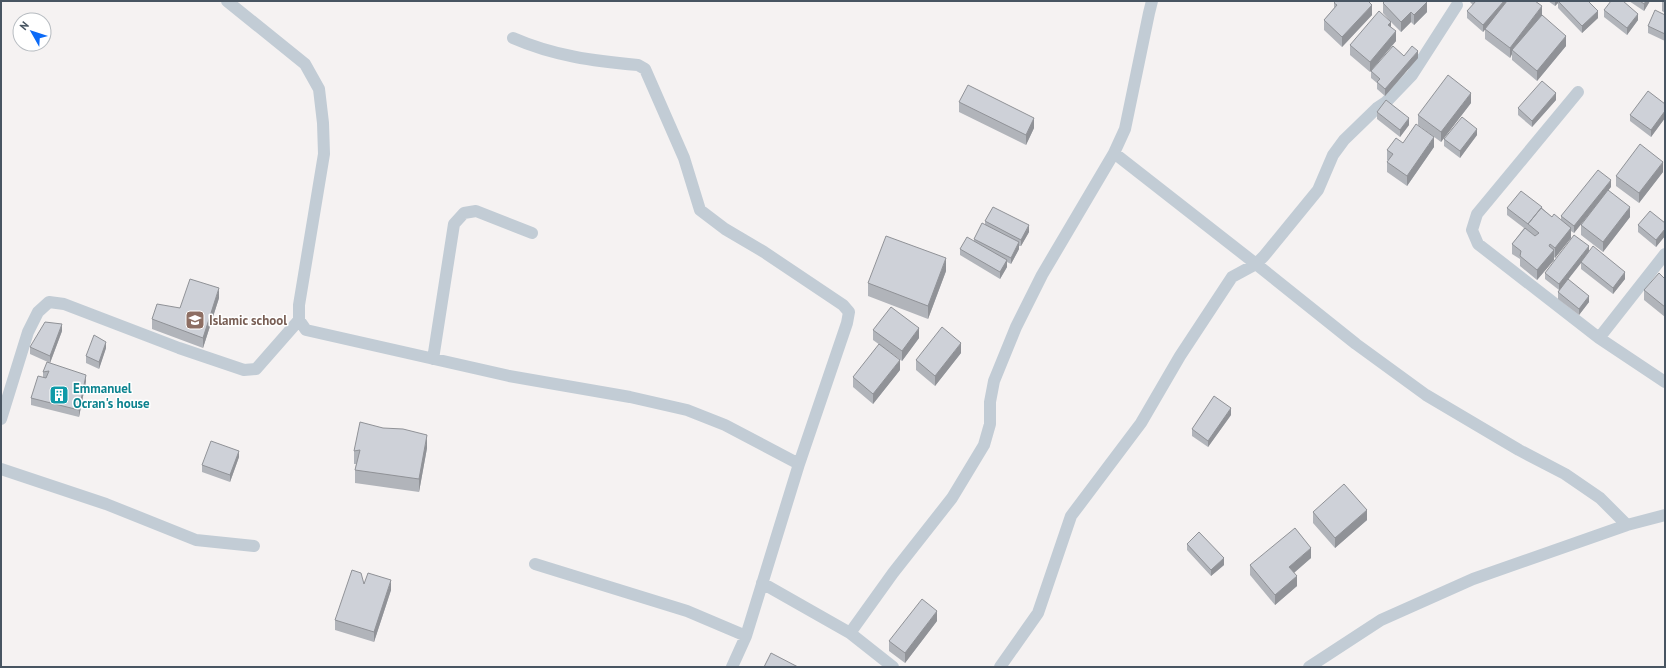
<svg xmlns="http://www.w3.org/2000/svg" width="1666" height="668" viewBox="0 0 1666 668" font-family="'PT Sans',sans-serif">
	<rect width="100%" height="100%" fill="#f5f2f2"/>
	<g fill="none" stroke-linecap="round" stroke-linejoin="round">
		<path stroke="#c2ccd5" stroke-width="12" d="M 227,1 L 305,64 L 319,89 L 323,123 L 324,154 L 299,305 L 299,320 L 306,330 L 509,376 L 630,397 L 687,410 L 725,425 L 799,464
			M 1457,5 L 1412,75 L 1386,102 L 1377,108 L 1344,140 L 1333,155 L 1318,190 L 1264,256 L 1256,264 L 1356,344 L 1426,395 L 1519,450 L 1565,474 L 1600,498 L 1627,525
			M 513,38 C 554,56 594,61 638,65 L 645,69 L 684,158 L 700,210 L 725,229 L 764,252 L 843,305 L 849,312 L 847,323 L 799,464 L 746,636 L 732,667
			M 1578,92 L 1477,214 L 1472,230 L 1478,244 L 1599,338 L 1665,382
			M 1599,338 L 1665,254
			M 433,359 L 454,224 L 464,213 L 476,211 L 532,233
			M 1,419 L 28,332 L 38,312 L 49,302 L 64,304 L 179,348 L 244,370 L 256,369 L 299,320
			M 1,469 L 106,504 L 196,540 L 254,546
			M 535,564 L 687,611 L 746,636
			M 762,583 L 850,633 L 893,667
			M 850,633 L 893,573 L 952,498 L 984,445 L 990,424 L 990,402 L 994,381 L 1016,327 L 1042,275 L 1114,153 L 1125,129 L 1149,13 L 1152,1
			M 1000,667 L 1038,613 L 1071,516 L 1141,423 L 1180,356 L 1232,277 L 1256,264 L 1114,153
			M 1309,667 L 1381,620 L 1473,579 L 1627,525 L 1665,515"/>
	</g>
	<path fill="#b1b4ba" d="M 1470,1 L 1506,1 L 1506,2 L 1542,15 L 1566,46 L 1537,81 L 1512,60 L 1512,54 L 1510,58 L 1485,39 L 1485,29 L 1486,28 L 1483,32 L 1467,18 L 1467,11 L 1473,5 L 1470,2 Z
		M 1548,1 L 1588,1 L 1598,18 L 1582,33 L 1558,8 L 1558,3 L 1555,6 Z
		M 1629,1 L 1650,1 L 1644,11 Z
		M 1662,1 L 1665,1 L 1665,13 L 1662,11 Z
		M 1426,2 L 1427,12 L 1414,25 L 1411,22 L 1401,32 L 1391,22 L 1391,28 L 1396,41 L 1370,72 L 1350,55 L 1350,45 L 1390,21 L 1383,13 L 1383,3 Z
		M 1334,3 L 1372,15 L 1342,47 L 1324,30 L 1324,20 L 1334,8 Z
		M 1604,10 L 1638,20 L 1627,35 L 1604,17 Z
		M 1665,15 L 1665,41 L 1648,33 L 1648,26 Z
		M 1404,56 L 1418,58 L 1385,96 L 1377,89 L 1377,83 L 1371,78 L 1371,71 Z
		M 1556,100 L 1532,127 L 1518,115 L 1518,108 Z
		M 959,102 L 1034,128 L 1026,145 L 959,112 Z
		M 1471,103 L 1441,142 L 1418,125 L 1418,115 Z
		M 1665,104 L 1665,118 L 1651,137 L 1630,121 L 1630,115 Z
		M 1377,112 L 1409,125 L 1400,137 L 1377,119 Z
		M 1477,135 L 1460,158 L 1444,146 L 1444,139 Z
		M 1403,143 L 1434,147 L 1407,186 L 1387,172 L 1387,162 L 1388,160 L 1387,160 L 1387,150 Z
		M 1663,172 L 1639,203 L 1616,186 L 1616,176 Z
		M 1611,187 L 1608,190 L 1630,217 L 1603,252 L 1581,235 L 1581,225 L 1599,201 L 1574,233 L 1571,231 L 1571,238 L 1555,258 L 1554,257 L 1554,260 L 1537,280 L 1520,266 L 1520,259 L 1512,254 L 1512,244 L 1524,228 L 1507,215 L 1507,208 L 1542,208 L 1552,217 L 1561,220 L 1561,216 Z
		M 985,221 L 1029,232 L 1021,246 L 1019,246 L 1019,249 L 1011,264 L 1007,262 L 1007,267 L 1000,279 L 960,255 L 960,249 L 974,241 L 974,239 L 985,225 Z
		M 1665,223 L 1665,236 L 1656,247 L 1638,232 L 1638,225 Z
		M 1589,252 L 1625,279 L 1613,294 L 1581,269 L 1581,262 L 1568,279 L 1589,302 L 1579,315 L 1558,299 L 1558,292 L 1559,290 L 1545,279 L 1545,273 Z
		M 946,271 L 928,319 L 868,296 L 868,283 Z
		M 1665,279 L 1665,317 L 1644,300 L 1644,290 Z
		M 219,298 L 203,348 L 152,329 L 152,319 L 180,308 Z
		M 873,330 L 919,338 L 902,361 L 873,340 Z
		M 62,331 L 50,363 L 30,354 L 30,347 Z
		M 106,348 L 99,369 L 86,363 L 86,356 Z
		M 961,353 L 935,386 L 916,370 L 916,360 Z
		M 47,362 L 86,381 L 79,417 L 31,405 L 31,398 L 43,377 L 43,372 Z
		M 900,370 L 873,404 L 853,387 L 853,377 Z
		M 1231,415 L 1208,447 L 1192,436 L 1192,429 Z
		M 383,428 L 427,448 L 419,492 L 355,483 L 355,470 L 356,464 L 354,464 L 354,451 Z
		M 239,457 L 230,482 L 202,472 L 202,465 Z
		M 1313,512 L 1367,520 L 1335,548 L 1313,523 Z
		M 1187,544 L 1224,565 L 1211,576 L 1187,550 Z
		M 1311,558 L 1294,573 L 1297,586 L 1275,605 L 1250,575 L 1250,565 Z
		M 364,584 L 391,590 L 374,642 L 335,630 L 335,620 Z
		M 937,621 L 905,663 L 889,651 L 889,641 Z"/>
	<path fill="#909297" d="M 1423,1 L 1427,1 L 1425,4 L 1427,2 L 1427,12 L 1414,25 L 1414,15 Z
		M 1504,1 L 1506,1 L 1506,6 L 1483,32 L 1483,25 Z
		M 1555,1 L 1559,1 L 1558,1 L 1558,3 L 1555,6 Z
		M 1646,1 L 1650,1 L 1644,11 L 1644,4 Z
		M 1372,5 L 1372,15 L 1342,47 L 1342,37 Z
		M 1542,6 L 1542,16 L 1512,50 L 1512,54 L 1510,58 L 1510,48 Z
		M 1598,11 L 1598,18 L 1582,33 L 1582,26 Z
		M 1411,12 L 1411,22 L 1401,32 L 1401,22 Z
		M 1638,14 L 1638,20 L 1627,35 L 1627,28 Z
		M 1391,22 L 1391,32 L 1388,25 Z
		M 1396,31 L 1396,41 L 1370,72 L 1370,62 Z
		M 1566,36 L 1566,46 L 1537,81 L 1537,71 Z
		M 1418,51 L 1418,58 L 1385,96 L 1385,89 Z
		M 1471,93 L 1471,103 L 1441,142 L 1441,132 Z
		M 1556,93 L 1556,100 L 1532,127 L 1532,121 Z
		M 1665,111 L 1665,118 L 1651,137 L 1651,130 Z
		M 1034,118 L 1034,128 L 1026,145 L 1026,135 Z
		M 1409,118 L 1409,125 L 1400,137 L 1400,130 Z
		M 1477,129 L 1477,135 L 1460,158 L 1460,151 Z
		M 1434,137 L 1434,147 L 1407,186 L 1407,176 Z
		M 1663,162 L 1663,172 L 1639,203 L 1639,193 Z
		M 1611,180 L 1611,187 L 1574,233 L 1574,226 Z
		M 1630,207 L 1630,217 L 1603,252 L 1603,242 Z
		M 1029,225 L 1029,232 L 1021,246 L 1021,240 Z
		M 1571,228 L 1571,238 L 1555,258 L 1555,248 Z
		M 1665,229 L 1665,236 L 1656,247 L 1656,240 Z
		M 1019,242 L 1019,249 L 1011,264 L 1011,258 Z
		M 1589,246 L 1589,253 L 1559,291 L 1559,284 Z
		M 1554,250 L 1554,260 L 1537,280 L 1537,270 Z
		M 946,258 L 946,271 L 928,319 L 928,306 Z
		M 1007,260 L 1007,267 L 1000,279 L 1000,272 Z
		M 1625,272 L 1625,279 L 1613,294 L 1613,288 Z
		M 219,288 L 219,298 L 203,348 L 203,338 Z
		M 1589,296 L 1589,302 L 1579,315 L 1579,309 Z
		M 62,324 L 62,331 L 50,363 L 50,356 Z
		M 919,328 L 919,338 L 902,361 L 902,351 Z
		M 106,342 L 106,348 L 99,369 L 99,362 Z
		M 961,343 L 961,353 L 935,386 L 935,376 Z
		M 900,360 L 900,370 L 873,404 L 873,394 Z
		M 86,375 L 86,381 L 79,417 L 79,410 Z
		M 1231,408 L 1231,415 L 1208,447 L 1208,441 Z
		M 427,435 L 427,448 L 419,492 L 419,479 Z
		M 239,451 L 239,457 L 230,482 L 230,475 Z
		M 1367,510 L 1367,520 L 1335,548 L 1335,538 Z
		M 1311,548 L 1311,558 L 1289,577 L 1289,567 Z
		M 1224,558 L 1224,565 L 1211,576 L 1211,570 Z
		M 1297,576 L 1297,586 L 1275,605 L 1275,595 Z
		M 391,580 L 391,590 L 374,642 L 374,632 Z
		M 937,611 L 937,621 L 905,663 L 905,653 Z"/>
	<path fill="#ced1d8" stroke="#909297" d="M 1336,1 L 1368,1 L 1372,5 L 1342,37 L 1324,20 L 1337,5 L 1334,3 Z
		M 1385,1 L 1426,1 L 1427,2 L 1414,15 L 1411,12 L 1401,22 L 1383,3 Z
		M 1476,1 L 1504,1 L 1483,25 L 1467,11 Z
		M 1507,1 L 1535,1 L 1542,6 L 1510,48 L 1485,29 Z
		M 1558,1 L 1588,1 L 1598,11 L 1582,26 Z
		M 1611,1 L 1623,1 L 1638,14 L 1627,28 L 1604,10 Z
		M 1640,1 L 1646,1 L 1644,4 Z
		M 1655,10 L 1665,15 L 1665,34 L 1648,26 Z
		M 1379,11 L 1391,22 L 1388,25 L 1396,31 L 1370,62 L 1350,45 Z
		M 1542,15 L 1566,36 L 1537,71 L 1512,50 Z
		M 1393,46 L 1404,56 L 1412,46 L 1418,51 L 1385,89 L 1377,82 L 1380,79 L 1371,71 Z
		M 1448,75 L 1471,93 L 1441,132 L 1418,115 Z
		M 1542,81 L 1556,93 L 1532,121 L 1518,108 Z
		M 968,85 L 1034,118 L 1026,135 L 959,102 Z
		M 1648,91 L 1665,104 L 1665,111 L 1651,130 L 1630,115 Z
		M 1386,100 L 1409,118 L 1400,130 L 1377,112 Z
		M 1462,117 L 1477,129 L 1460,151 L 1444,139 Z
		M 1416,124 L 1434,137 L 1407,176 L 1387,162 L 1393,154 L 1387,150 L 1396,138 L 1403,143 Z
		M 1640,144 L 1663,162 L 1639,193 L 1616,176 Z
		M 1598,170 L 1611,180 L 1574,226 L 1561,216 Z
		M 1608,190 L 1630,207 L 1603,242 L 1581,225 Z
		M 1521,191 L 1542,207 L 1528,224 L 1507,208 Z
		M 993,207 L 1029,225 L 1021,240 L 985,221 Z
		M 1541,208 L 1552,217 L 1554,214 L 1571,228 L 1555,248 L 1550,244 L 1549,246 L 1554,250 L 1537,270 L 1520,256 L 1521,251 L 1512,244 L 1525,228 L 1535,236 L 1539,233 L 1528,224 Z
		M 1650,211 L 1665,223 L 1665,229 L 1656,240 L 1638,225 Z
		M 982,223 L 1019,242 L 1011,258 L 974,239 Z
		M 1574,235 L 1589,246 L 1559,284 L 1545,273 Z
		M 886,236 L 946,258 L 928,306 L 868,283 Z
		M 967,237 L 1007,260 L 1000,272 L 960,249 Z
		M 1593,246 L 1625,272 L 1613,288 L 1581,262 Z
		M 1659,273 L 1665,279 L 1665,307 L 1644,290 Z
		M 190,279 L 219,288 L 203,338 L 152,319 L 157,304 L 180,308 Z
		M 1568,279 L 1589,296 L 1579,309 L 1558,292 Z
		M 891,307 L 919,328 L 902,351 L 873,330 Z
		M 45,322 L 62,324 L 50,356 L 30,347 Z
		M 942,327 L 961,343 L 935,376 L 916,360 Z
		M 94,335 L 106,342 L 99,362 L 86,356 Z
		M 879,344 L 900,360 L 873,394 L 853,377 Z
		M 47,362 L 86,375 L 79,410 L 31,398 L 38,376 L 46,378 L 49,371 L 43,372 Z
		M 1214,396 L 1231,408 L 1208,441 L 1192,429 Z
		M 360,422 L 383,428 L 403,429 L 427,435 L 419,479 L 355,470 L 360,450 L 354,451 Z
		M 211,441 L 239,451 L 230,475 L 202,465 Z
		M 1344,484 L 1367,510 L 1335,538 L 1313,512 Z
		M 1295,528 L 1311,548 L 1289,567 L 1297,576 L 1275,595 L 1250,565 Z
		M 1199,532 L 1224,558 L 1211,570 L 1187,544 Z
		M 352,570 L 361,573 L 364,584 L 368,573 L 391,580 L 374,632 L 335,620 Z
		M 922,599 L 937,611 L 905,653 L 889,641 Z
		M 771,653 L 798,667 L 764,667 Z"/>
	<defs>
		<g id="school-square" transform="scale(1)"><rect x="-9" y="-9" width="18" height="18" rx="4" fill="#8d6e63" stroke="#fff"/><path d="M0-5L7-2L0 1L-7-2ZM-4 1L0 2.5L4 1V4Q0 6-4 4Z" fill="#fff"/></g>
		<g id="building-square" transform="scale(1)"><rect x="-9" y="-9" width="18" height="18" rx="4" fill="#0f9aa8" stroke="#fff"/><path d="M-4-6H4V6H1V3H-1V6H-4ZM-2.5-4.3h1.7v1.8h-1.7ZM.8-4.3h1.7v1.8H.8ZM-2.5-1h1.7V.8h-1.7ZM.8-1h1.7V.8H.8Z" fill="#fff"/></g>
	</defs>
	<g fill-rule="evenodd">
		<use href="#school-square" x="195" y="320"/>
		<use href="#building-square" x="59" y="395"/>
	</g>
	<g text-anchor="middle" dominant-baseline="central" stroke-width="3" stroke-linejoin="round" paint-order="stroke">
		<g font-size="13" font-weight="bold" fill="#785e54" stroke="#fff" text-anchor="start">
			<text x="209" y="320">Islamic school</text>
		</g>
		<g font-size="13" font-weight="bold" fill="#0d838f" stroke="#fff" text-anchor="start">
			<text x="73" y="388">Emmanuel<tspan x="73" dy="15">Ocran's house</tspan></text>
		</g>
	</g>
	<rect width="1666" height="668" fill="none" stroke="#485562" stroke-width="4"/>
	<g transform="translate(32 32) rotate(309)"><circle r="19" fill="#ffffff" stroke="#b6bbc0"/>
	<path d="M0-3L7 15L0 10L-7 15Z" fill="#0b6af7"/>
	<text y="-6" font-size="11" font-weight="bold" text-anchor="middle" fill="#485562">N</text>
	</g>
</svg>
